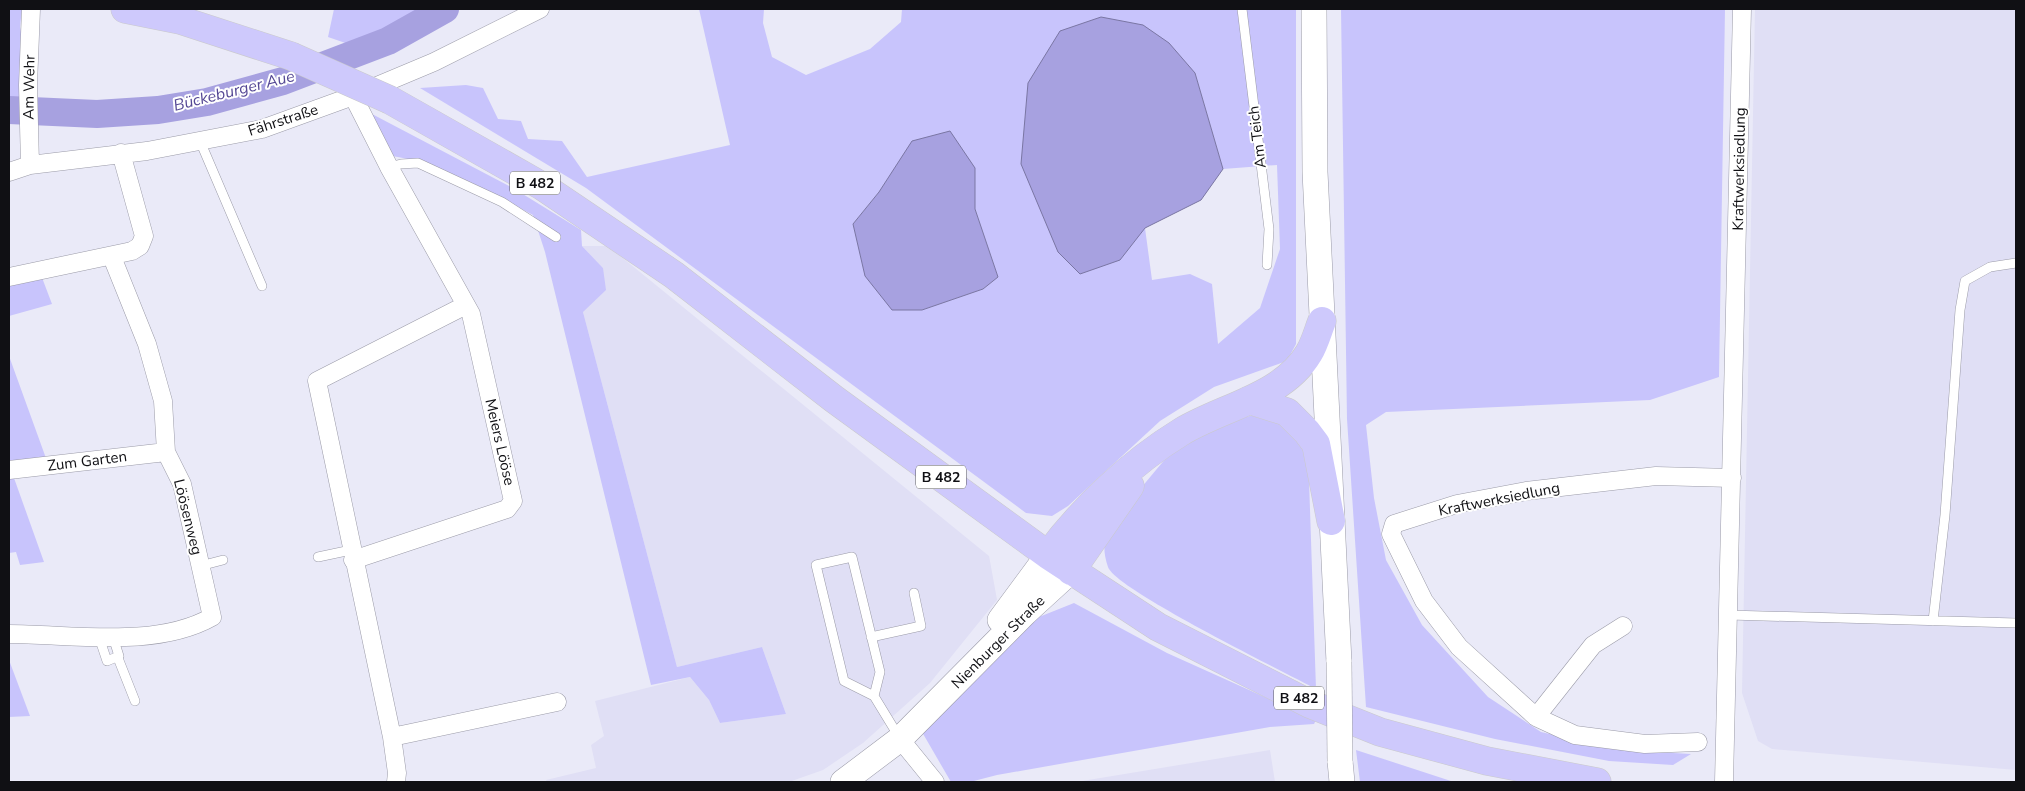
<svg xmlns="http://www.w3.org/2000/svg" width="2025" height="791" viewBox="0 0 2025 791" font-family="'Nunito Sans',sans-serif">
	<rect width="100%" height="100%" fill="#eaeaf8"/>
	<path fill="#e0dff5" d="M 1755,9 L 2016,9 L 2016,770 L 1772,749 L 1758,741 L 1742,693 Z
		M 582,246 L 608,246 L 989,556 L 997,600 L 930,683 L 863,743 L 823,770 L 789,782 L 547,782 L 546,780 L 596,768 L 591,745 L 604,736 L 595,701 L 690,677 L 709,700 L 720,723 L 786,714 L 762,647 L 677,667 L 583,312 L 603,268 Z
		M 1270,750 L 1275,782 L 1076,782 Z"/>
	<path fill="#c8c4fc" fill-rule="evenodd" d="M 9,9 L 22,9 L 20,27 L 38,118 L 9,119 Z
		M 334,9 L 435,9 L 357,47 L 328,37 Z
		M 699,9 L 764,9 L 763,23 L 772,57 L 806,75 L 870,49 L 901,22 L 902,9 L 1296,9 L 1296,344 L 1287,361 L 1214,387 L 1160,421 L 1068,506 L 1052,516 L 1026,513 L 586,188 L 420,88 L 466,85 L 483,88 L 498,119 L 521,121 L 528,139 L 562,141 L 587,177 L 730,145 ZM 1195,73 L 1223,169 L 1277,165 L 1280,249 L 1260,308 L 1218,344 L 1212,284 L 1190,274 L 1152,280 L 1145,228 ZM 975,168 L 975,209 L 998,277 L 983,289 L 922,310 L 853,224 L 879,192 Z
		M 1341,9 L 1725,9 L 1719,377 L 1650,400 L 1386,412 L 1366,425 L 1374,498 L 1386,560 L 1422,625 L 1488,697 L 1541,732 L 1620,750 L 1691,754 L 1673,765 L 1609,761 L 1495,739 L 1366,707 L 1347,419 Z
		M 372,114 L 513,188 L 581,230 L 582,246 L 603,268 L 606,290 L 583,312 L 677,667 L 762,647 L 786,714 L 720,723 L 709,700 L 690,677 L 651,685 L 545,252 L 533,215 C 491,192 439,163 392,156 Z
		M 41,275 L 52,304 L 9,316 L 9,282 Z
		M 9,356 L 47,461 L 9,462 Z
		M 1256,414 L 1284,422 L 1304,443 L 1309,480 L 1316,689 C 1285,672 1116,590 1108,567 C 1096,533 1116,517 1136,494 C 1148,480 1160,464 1173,451 C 1192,434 1232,421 1256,414 Z
		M 9,478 L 14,478 L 44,562 L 20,565 L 16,552 L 9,553 Z
		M 1074,603 L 1167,653 L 1316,720 L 1314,724 L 1270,727 L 997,775 L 970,782 L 951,782 L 922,732 L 1034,619 Z
		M 9,660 L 30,716 L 9,717 Z
		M 1356,750 L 1454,782 L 1360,782 Z"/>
	<path fill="#a7a1e0" stroke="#7a76a3" d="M 1101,17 L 1143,25 L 1169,43 L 1195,73 L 1223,169 L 1201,200 L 1145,228 L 1120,260 L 1080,274 L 1058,252 L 1021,164 L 1028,83 L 1060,31 Z
		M 950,131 L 975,168 L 975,209 L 998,277 L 983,289 L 922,310 L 892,310 L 865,276 L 853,224 L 879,192 L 912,141 Z"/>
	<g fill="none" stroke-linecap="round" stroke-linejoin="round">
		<path stroke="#a7a1e0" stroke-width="28" d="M 9,110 L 97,114 L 158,110 L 207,102 L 283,81 L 388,41 L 445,9"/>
		<g stroke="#9b9ba8" stroke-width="10">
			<path id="lane" d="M 1242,9 L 1269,229 L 1267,265
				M 200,141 L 262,286
				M 389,167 L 401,164 L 418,163 L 502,202 L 556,237
				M 318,557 L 351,550
				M 200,566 L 223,560
				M 1729,615 L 2016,623
				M 1933,621 L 1945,515 L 1960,310 L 1965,281 L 1990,267 L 2016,263
				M 99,637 L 107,661 L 119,656 L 113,637
				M 871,637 L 921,626 L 914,593
				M 118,658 L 135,701
				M 874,696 L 844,681 L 816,565 L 852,557 L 880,672 L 874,696 L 899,737"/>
		</g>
		<g stroke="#9b9ba8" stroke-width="19">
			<path id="street" d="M 353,96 L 389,167 L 471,314 L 513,501 L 507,509 L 353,560
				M 30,165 L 28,85 L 31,9
				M 9,172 L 30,165 L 147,151 L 262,129 L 353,96 L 434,62 L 540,9
				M 9,277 L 132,251 L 140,246 L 144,236 L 121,153
				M 9,470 L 166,452
				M 1623,626 L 1593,645 L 1536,717 L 1459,647 L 1424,601 L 1391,534 L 1394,524 L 1457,504 L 1526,491 L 1656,476 L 1732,478
				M 9,634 C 72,634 155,649 212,617 L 182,484 L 166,452 L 163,401 L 147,344 L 112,257
				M 1536,717 L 1575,735 L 1645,744 L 1698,742
				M 392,737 L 557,702
				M 900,739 L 935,782
				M 396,782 L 397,773 L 392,737 L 317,381 L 466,305
				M 1724,782 L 1742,9"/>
		</g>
		<g stroke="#9b9ba8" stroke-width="26">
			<path id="secondary" d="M 1314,9 L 1315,172 L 1339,662
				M 1000,620 L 1048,555
				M 1340,761 L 1342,782
				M 843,782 L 900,739 L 1025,613 L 1071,571"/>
		</g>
		<g stroke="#cacacb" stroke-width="29">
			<path id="primary" d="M 125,9 L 180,20 L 291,56
				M 390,100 L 542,186 L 674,275 L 834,399 L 1048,555 L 1158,627 L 1310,704 L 1380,732 L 1487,761 L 1597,782
				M 1249,400 L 1287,412 L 1307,432 L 1316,444 L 1331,521
				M 1048,555 C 1082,509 1132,462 1181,432 C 1222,407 1283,397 1309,353 C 1315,343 1318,331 1322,321
				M 1071,571 L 1130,486"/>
		</g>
		<use href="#lane" stroke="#fff" stroke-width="9"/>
		<use href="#street" stroke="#fff" stroke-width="18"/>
		<use href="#secondary" stroke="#fff" stroke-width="25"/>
		<use href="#primary" stroke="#cec9fc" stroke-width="28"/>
		<g stroke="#9b9ba8" stroke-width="26" stroke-linecap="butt">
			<path id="secondary-bridge" d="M 1339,662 L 1340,761"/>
		</g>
		<g stroke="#cacacb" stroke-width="29" stroke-linecap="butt">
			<path id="primary-bridge" d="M 291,56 L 390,100"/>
		</g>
		<use href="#secondary-bridge" stroke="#fff" stroke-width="25"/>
		<use href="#primary-bridge" stroke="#cec9fc" stroke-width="28"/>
	</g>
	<g text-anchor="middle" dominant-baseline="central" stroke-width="4" stroke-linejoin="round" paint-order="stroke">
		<g fill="#fff" stroke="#58585a" stroke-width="1">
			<rect x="510" y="171.5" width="50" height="23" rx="4"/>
			<rect x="916" y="465.5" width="50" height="23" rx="4"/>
			<rect x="1274" y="686.5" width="50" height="23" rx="4"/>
		</g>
		<g font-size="14" font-weight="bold" fill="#101014">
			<text x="535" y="183">B 482</text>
			<text x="941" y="477">B 482</text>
			<text x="1299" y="698">B 482</text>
		</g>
		<g font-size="15" fill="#101014" stroke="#fff">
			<text transform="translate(29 87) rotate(-89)">Am Wehr</text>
			<text transform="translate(283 120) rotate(-18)">Fährstraße</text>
			<text transform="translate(1257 137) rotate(-97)">Am Teich</text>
			<text transform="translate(1739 169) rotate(-89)">Kraftwerksiedlung</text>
			<text transform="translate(500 442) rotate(77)">Meiers Lööse</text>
			<text transform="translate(87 461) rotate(-7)">Zum Garten</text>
			<text transform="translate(1499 499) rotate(-11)">Kraftwerksiedlung</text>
			<text transform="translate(188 517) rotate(76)">Löösenweg</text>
			<text transform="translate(998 642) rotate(-45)">Nienburger Straße</text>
		</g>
		<g font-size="16" font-style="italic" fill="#544794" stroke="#fff">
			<text transform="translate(234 91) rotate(-14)">Bückeburger Aue</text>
		</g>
	</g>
	<rect width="2025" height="791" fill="none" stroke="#101014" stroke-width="20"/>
</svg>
